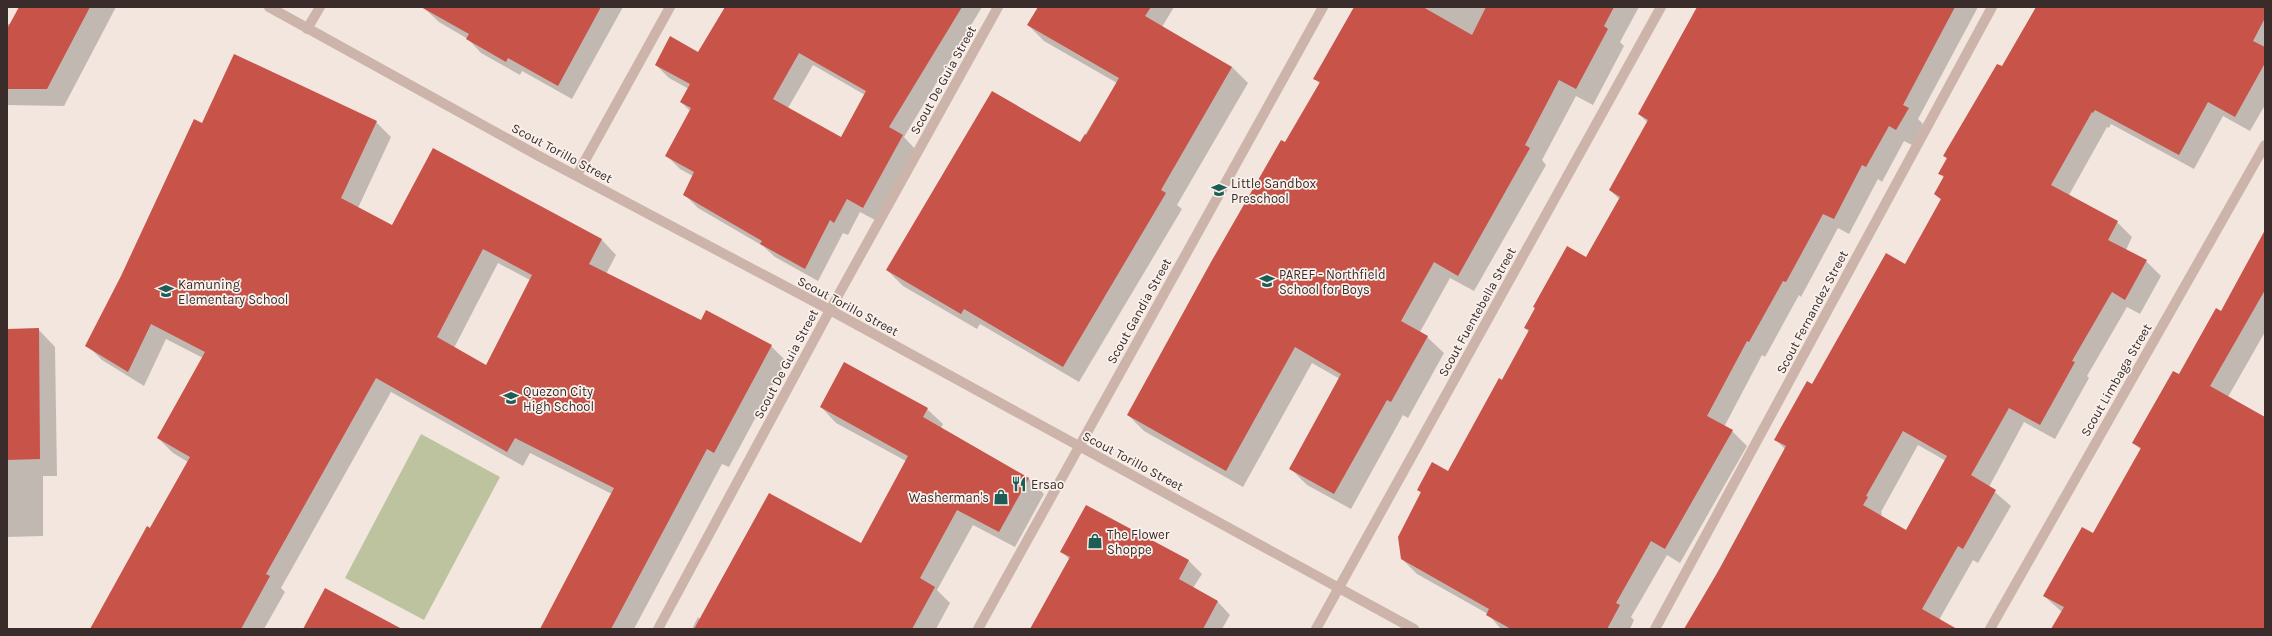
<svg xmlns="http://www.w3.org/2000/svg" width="2272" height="636" viewBox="0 0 2272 636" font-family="Karla,sans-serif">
	<rect width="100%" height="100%" fill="#f3e6df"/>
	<path fill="#bdc39e" d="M 421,434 L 500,477 L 424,620 L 345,578 Z"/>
	<path fill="#0003" fill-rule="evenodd" d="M 20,7 L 116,7 L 64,106 L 7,105 L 7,24 L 11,24 Z
		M 426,7 L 623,7 L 572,99 L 522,71 L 520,75 L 481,53 L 468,39 L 439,22 L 425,9 Z
		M 726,7 L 982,7 L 904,137 L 915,149 L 877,221 L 860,212 L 848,235 L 843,233 L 818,281 L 775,257 L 763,246 L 698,208 L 685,195 L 693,176 L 680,169 L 667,156 L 690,111 L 681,102 L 689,89 L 669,78 L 656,65 L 699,53 ZM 813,65 L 865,95 L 842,139 L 788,108 Z
		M 1039,7 L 1174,7 L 1162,27 L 1232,67 L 1248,83 L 1177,205 L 1182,209 L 1079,382 L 980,324 L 977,329 L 903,286 L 887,270 L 1080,143 L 1117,83 L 1044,41 L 1028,25 Z
		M 1356,7 L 1639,7 L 1620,42 L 1624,46 L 1593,105 L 1576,96 L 1542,160 L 1546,165 L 1474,291 L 1450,278 L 1420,332 L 1427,337 L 1444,353 L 1408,418 L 1403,415 L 1351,509 L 1307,485 L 1290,468 L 1340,379 L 1312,363 L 1243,487 L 1144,431 L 1128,415 L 1320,84 L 1315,79 Z
		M 1698,7 L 1978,7 L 1918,119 L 1923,124 L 1912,145 L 1904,141 L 1882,182 L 1878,179 L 1849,234 L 1838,228 L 1801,297 L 1799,295 L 1765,357 L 1762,355 L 1724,427 L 1732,431 L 1747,446 L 1680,563 L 1667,555 L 1631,617 L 1634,620 L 1630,629 L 1501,629 L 1488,614 L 1417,574 L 1402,559 L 1422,494 L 1418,490 L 1449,472 L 1529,332 L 1525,328 L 1587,259 L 1620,200 L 1610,190 L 1648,123 L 1639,114 Z
		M 2034,7 L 2265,7 L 2265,105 L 2250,131 L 2223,116 L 2194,169 L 2111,124 L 2109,128 L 2107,127 L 2069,195 L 2117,222 L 2132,237 L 2126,250 L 2146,261 L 2161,276 L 2140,314 L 2127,307 L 2087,376 L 2089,378 L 2055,439 L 2024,422 L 1989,487 L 2011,506 L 1978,563 L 1973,560 L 1939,620 L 1949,629 L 1686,629 L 1785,449 L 1776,440 L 1812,385 L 1905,265 L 1942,201 L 1935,194 L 1944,178 L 1939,173 L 1947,159 L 1945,156 L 2002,68 L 2036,9 ZM 1918,445 L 1946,461 L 1906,531 L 1881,516 L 1882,513 L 1881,512 Z
		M 376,122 L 391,137 L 358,208 L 392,226 L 602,240 L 616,255 L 606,274 L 702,321 L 771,346 L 786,361 L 729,467 L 722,464 L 634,629 L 541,629 L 612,494 L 530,453 L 523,466 L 391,392 L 281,588 L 285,592 L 264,629 L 91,629 L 188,462 L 173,453 L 158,438 L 203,358 L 166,339 L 144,386 L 102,360 L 87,345 L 203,124 ZM 498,263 L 530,280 L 486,366 L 454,348 Z
		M 2265,233 L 2265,332 L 2228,397 L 2265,418 L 2265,629 L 2052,629 L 2062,612 L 2044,596 L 2093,534 L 2141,450 L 2134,443 L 2221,312 Z
		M 38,329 L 55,347 L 57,476 L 43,476 L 43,536 L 7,537 L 7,330 Z
		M 821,407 L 927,409 L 943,424 L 941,428 L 1029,479 L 1044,494 L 1015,547 L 973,525 L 937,590 L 950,603 L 936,629 L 692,629 L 698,617 L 700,619 L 861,545 L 906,461 L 836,423 Z
		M 1087,507 L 1189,561 L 1202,574 L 1193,588 L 1218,602 L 1230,615 L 1222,629 L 1031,629 L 1070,560 L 1062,552 Z"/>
	<path fill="#c75349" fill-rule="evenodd" d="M 19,7 L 90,7 L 47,89 L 7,89 L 7,29 Z
		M 421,7 L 601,7 L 558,86 L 508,58 L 506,62 L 466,39 L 469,34 Z
		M 725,7 L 962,7 L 889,127 L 903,135 L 863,208 L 847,199 L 834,223 L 830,220 L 805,269 L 760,244 L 762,241 L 683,195 L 694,172 L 665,156 L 691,108 L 680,102 L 690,84 L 655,65 L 670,36 L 698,52 ZM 799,53 L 866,91 L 841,137 L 773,99 Z
		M 1038,7 L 1151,7 L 1145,16 L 1232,67 L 1161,190 L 1166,193 L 1063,367 L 964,309 L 961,314 L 886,270 L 992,91 L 1080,142 L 1085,134 L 1086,135 L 1119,78 L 1027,25 Z
		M 1354,7 L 1423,7 L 1472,35 L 1486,7 L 1614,7 L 1604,26 L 1608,29 L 1576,89 L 1559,80 L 1525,145 L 1530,148 L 1458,276 L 1434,262 L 1401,321 L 1428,336 L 1391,402 L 1387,400 L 1334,494 L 1289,469 L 1341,374 L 1295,347 L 1226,471 L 1127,415 L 1211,262 L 1281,140 L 1285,142 L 1320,82 L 1313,79 Z
		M 1697,7 L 1955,7 L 1903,105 L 1909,108 L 1896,130 L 1889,126 L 1866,167 L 1862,165 L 1834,219 L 1823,214 L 1786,282 L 1783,281 L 1749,342 L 1747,341 L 1707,416 L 1733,430 L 1665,549 L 1651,541 L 1616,603 L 1620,605 L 1607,629 L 1511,629 L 1486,615 L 1489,609 L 1401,559 L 1398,537 L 1421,492 L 1417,490 L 1432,462 L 1448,471 L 1499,378 L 1502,380 L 1529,330 L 1524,328 L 1535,308 L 1533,307 L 1567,246 L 1586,257 L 1620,197 L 1609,190 L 1648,120 L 1638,114 Z
		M 2036,7 L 2265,7 L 2265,18 L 2253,41 L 2265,47 L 2265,63 L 2235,117 L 2208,102 L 2179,155 L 2095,110 L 2093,113 L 2092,112 L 2051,185 L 2118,221 L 2108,240 L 2147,260 L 2125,300 L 2112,292 L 2072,361 L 2075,362 L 2040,425 L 2009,408 L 1971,475 L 1996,490 L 1963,549 L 1958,546 L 1922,609 L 1957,629 L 1684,629 L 1719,570 L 1786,446 L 1774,440 L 1807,381 L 1812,384 L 1886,253 L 1905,264 L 1941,199 L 1934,194 L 1944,176 L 1938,174 L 1947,158 L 1943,156 L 1997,64 L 2002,66 ZM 1903,431 L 1947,456 L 1906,530 L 1863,505 L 1868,497 L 1866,496 Z
		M 234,54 L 377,121 L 341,198 L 392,225 L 433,148 L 602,239 L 589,264 L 701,320 L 706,310 L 772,345 L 714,453 L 707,449 L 611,629 L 540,629 L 614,488 L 515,438 L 507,452 L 376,378 L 266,574 L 270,576 L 241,629 L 90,629 L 147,526 L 150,528 L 190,457 L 157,438 L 205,352 L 151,324 L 128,372 L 85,346 L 121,276 L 194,119 L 202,123 ZM 483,249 L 532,275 L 486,365 L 437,337 Z
		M 2265,230 L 2265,290 L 2210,386 L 2265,417 L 2265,629 L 2051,629 L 2064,607 L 2043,596 L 2082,527 L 2093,533 L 2141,448 L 2132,443 L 2173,371 L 2179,374 L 2216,308 L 2221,311 Z
		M 39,328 L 40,459 L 7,460 L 7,329 Z
		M 844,362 L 928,408 L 923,417 L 1029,478 L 999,532 L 957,510 L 920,578 L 935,587 L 912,629 L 694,629 L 769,493 L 861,543 L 908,456 L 820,407 Z
		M 1086,505 L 1189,560 L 1179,579 L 1218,601 L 1203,629 L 1030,629 L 1070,557 L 1060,552 Z
		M 325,588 L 402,629 L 303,629 Z"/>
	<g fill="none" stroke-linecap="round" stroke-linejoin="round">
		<path stroke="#ccb4aa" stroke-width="10" d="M 269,7 L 537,155 L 830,310 L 1414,629
			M 307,29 L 320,7
			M 577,175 L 670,7
			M 658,629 L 830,310 L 998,7
			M 978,629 L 1323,7
			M 1316,629 L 1661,7
			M 1655,629 L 1992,7
			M 1990,629 L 2265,145"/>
	</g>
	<defs>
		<g id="school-bare" transform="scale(1.2)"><path d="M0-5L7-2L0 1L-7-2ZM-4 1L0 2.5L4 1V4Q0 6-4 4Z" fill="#1e5c56" stroke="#faf1ec" stroke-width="2.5" paint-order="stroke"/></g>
		<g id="restaurant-bare" transform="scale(1.2)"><path d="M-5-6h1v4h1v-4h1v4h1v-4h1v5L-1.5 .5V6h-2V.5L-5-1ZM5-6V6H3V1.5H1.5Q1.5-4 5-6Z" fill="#1e5c56" stroke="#faf1ec" stroke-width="2.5" paint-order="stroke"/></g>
		<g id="shop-bare" transform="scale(1.2)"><path d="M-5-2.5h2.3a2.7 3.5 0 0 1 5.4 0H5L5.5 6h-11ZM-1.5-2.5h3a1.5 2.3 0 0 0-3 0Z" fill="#1e5c56" stroke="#faf1ec" stroke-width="2.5" paint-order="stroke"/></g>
	</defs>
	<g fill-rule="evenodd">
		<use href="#school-bare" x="1219" y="190"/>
		<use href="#school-bare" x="1267" y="281"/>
		<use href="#school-bare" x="166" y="291"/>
		<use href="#school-bare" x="511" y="398"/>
		<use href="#restaurant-bare" x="1019" y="484"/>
		<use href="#shop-bare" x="1001" y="497"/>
		<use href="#shop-bare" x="1095" y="541"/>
	</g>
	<g text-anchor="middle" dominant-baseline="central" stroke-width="3.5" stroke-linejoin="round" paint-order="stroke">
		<g font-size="13" fill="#392c2a" stroke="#faf1ec">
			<text transform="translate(943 80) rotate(-61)">Scout De Guia Street</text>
			<text transform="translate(562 153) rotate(28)">Scout Torillo Street</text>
			<text transform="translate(848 306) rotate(28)">Scout Torillo Street</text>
			<text transform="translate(1139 311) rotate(-61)">Scout Gandia Street</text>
			<text transform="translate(1477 312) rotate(-61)">Scout Fuentebella Street</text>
			<text transform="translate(1812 312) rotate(-62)">Scout Fernandez Street</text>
			<text transform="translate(786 364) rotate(-62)">Scout De Guia Street</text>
			<text transform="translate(2116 380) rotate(-60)">Scout Limbaga Street</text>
			<text transform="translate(1133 461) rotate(28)">Scout Torillo Street</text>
		</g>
		<g font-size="13" fill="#392c2a" stroke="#faf1ec" text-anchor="start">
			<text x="1231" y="183">Little Sandbox<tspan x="1231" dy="15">Preschool</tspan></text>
			<text x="1279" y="274">PAREF - Northfield<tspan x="1279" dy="15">School for Boys</tspan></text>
			<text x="178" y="284">Kamuning<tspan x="178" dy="15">Elementary School</tspan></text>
			<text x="523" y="391">Quezon City<tspan x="523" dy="15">High School</tspan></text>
			<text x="1031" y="484">Ersao</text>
			<text x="989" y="497" text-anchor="end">Washerman's</text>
			<text x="1107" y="534">The Flower<tspan x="1107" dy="15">Shoppe</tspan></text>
		</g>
	</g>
	<rect width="2272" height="636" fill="none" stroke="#392c2a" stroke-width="16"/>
</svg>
